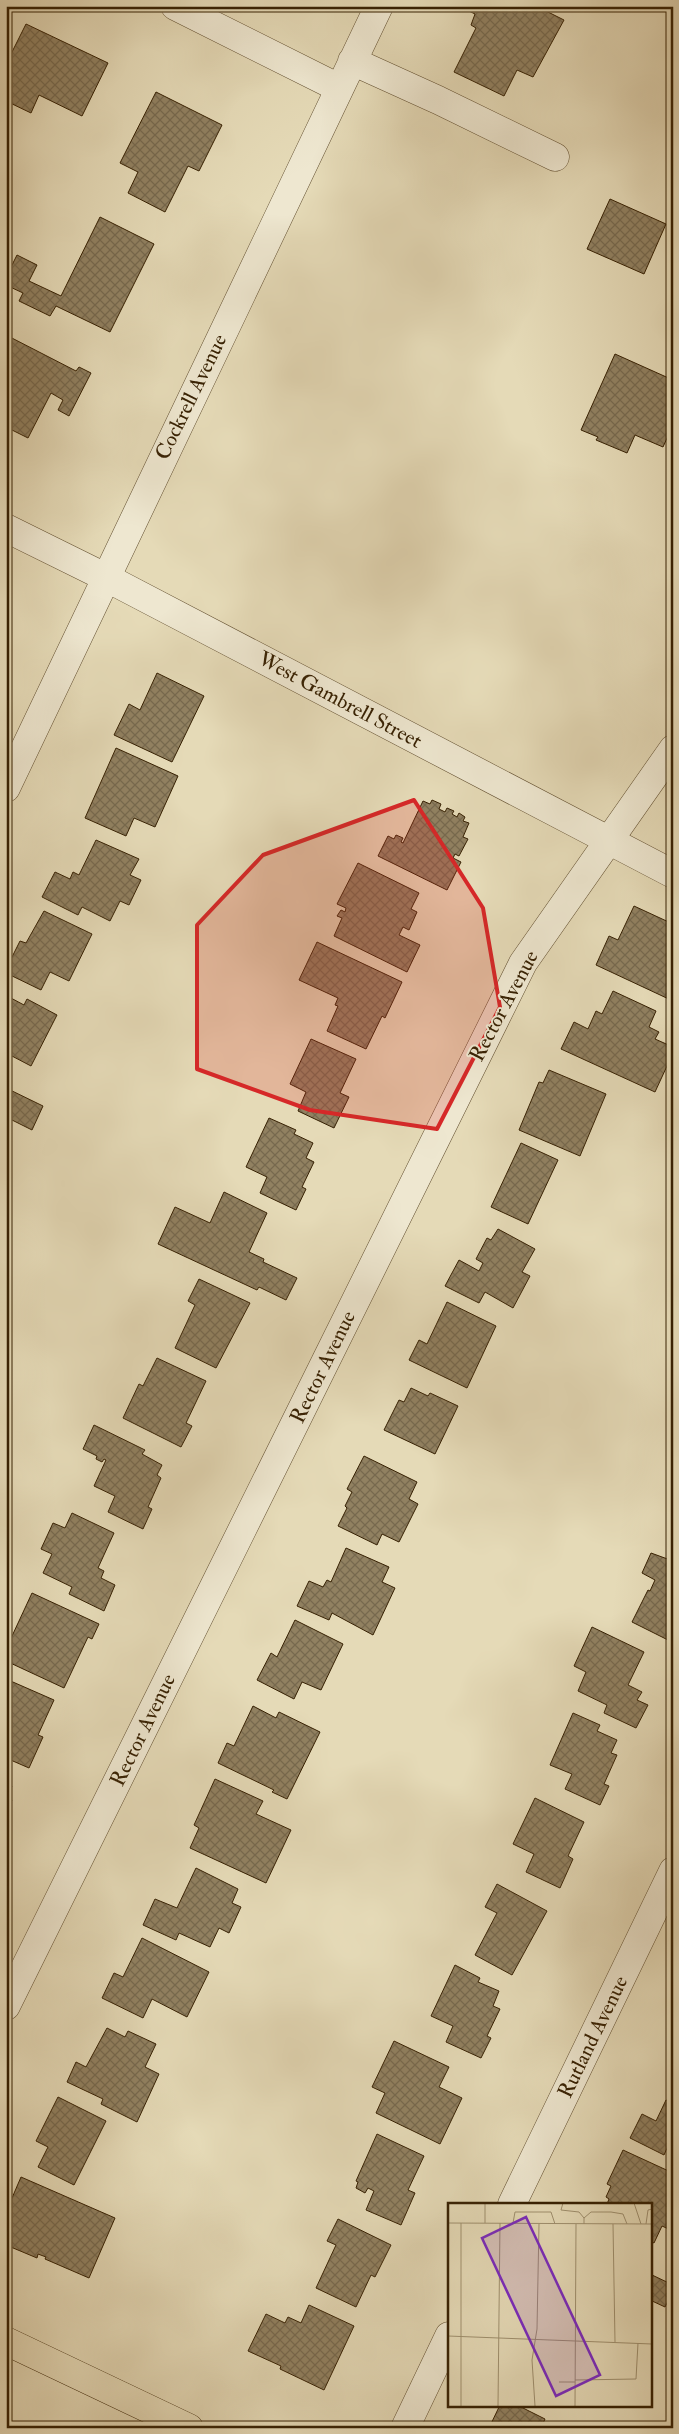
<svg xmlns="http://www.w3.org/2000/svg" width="679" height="2434" viewBox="0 0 679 2434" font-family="'IM FELL Double Pica',serif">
	<defs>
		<pattern id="building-cross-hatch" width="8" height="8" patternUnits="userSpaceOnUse" patternTransform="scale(1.25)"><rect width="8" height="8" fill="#918161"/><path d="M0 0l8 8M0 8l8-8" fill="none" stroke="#77694e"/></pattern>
	</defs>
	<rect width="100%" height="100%" fill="#e5dab7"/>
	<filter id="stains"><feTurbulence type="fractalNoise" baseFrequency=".004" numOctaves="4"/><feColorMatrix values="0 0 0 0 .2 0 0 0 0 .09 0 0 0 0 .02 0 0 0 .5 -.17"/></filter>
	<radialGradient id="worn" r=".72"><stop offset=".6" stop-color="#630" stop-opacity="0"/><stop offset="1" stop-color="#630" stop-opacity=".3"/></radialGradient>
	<path fill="url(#building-cross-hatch)" stroke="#372103" d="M 469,6 L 536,6 L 564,20 L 533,77 L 517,70 L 504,96 L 454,72 L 476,28 L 471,25 L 475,14 L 467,10 Z
		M 26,24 L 108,63 L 82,116 L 39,95 L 31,113 L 6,101 L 6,64 Z
		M 156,92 L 222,125 L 199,171 L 188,166 L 165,212 L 128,193 L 138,172 L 120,163 Z
		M 610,199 L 666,224 L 644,274 L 587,249 Z
		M 100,217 L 154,244 L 110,332 L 56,306 L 50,316 L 19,301 L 23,293 L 6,285 L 6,277 L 17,255 L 37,265 L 29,281 L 61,296 Z
		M 6,335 L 76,371 L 79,367 L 91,373 L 69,416 L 58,410 L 63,400 L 51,393 L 28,438 L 6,427 Z
		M 615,354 L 673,380 L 673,425 L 663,447 L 635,435 L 627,453 L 596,440 L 598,437 L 581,430 Z
		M 157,673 L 204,696 L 172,762 L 114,735 L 129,704 L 140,710 Z
		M 116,748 L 178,776 L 155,827 L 134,818 L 126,836 L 85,818 Z
		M 432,800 L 441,804 L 439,809 L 445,812 L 447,808 L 454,811 L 452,814 L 457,817 L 459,813 L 465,817 L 463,821 L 469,823 L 463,837 L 468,839 L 459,856 L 455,854 L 453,858 L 461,862 L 447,890 L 378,856 L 388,836 L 394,839 L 396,835 L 403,838 L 401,842 L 403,843 L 423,801 L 430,804 Z
		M 96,840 L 139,859 L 130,875 L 141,880 L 129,905 L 120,901 L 110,921 L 82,907 L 78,915 L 42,897 L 55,872 L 70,879 L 73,872 L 79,875 Z
		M 358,863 L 419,893 L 411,909 L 417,912 L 409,930 L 403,927 L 399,935 L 420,945 L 407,972 L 334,936 L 342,918 L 337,916 L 341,910 L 345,912 L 346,908 L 337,904 Z
		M 634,906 L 673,924 L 673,1001 L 596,965 L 609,936 L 618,940 Z
		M 44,911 L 92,934 L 69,981 L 50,972 L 41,990 L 6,973 L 6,969 L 20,941 L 26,943 Z
		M 317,942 L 402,982 L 385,1018 L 382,1016 L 366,1049 L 327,1031 L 338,1006 L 335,1005 L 338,998 L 299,980 Z
		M 613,991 L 656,1011 L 649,1027 L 659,1032 L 655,1039 L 673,1047 L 673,1053 L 655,1092 L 561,1049 L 574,1022 L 588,1029 L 596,1011 L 602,1014 Z
		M 9,997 L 24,1005 L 27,999 L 57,1015 L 31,1066 L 10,1055 L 6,1063 L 6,1003 Z
		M 311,1039 L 356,1059 L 340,1093 L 349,1097 L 334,1128 L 298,1111 L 306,1092 L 290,1084 Z
		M 549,1070 L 606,1094 L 580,1156 L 519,1130 L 539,1082 L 543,1083 Z
		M 6,1088 L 43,1106 L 32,1130 L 12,1120 L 6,1132 Z
		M 269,1118 L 296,1130 L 294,1134 L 313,1143 L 306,1158 L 314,1162 L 302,1187 L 306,1189 L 296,1210 L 260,1193 L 267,1177 L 246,1167 Z
		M 521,1143 L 558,1160 L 528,1224 L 491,1207 Z
		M 224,1192 L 267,1213 L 249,1252 L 264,1259 L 263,1262 L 297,1278 L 286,1300 L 259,1287 L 257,1290 L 158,1244 L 175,1207 L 210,1223 Z
		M 498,1229 L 535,1249 L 522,1272 L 530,1276 L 513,1308 L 485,1292 L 479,1303 L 445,1286 L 459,1260 L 479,1271 L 483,1263 L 476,1259 L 487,1238 L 491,1240 Z
		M 199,1279 L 250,1303 L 216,1368 L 175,1348 L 195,1305 L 188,1301 Z
		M 447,1302 L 496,1326 L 467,1388 L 409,1360 L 419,1340 L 427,1344 Z
		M 157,1358 L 206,1381 L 186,1423 L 192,1426 L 181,1447 L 123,1418 L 139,1384 L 143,1386 Z
		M 411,1388 L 428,1396 L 430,1393 L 458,1406 L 435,1454 L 384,1430 L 399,1400 L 404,1402 Z
		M 94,1425 L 145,1450 L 142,1454 L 162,1465 L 157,1475 L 161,1478 L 148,1507 L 152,1509 L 143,1529 L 108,1512 L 115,1496 L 94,1486 L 106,1460 L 104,1459 L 102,1462 L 96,1459 L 97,1456 L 83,1449 Z
		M 364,1456 L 417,1482 L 409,1499 L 418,1504 L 399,1542 L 382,1534 L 377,1545 L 338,1526 L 347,1508 L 345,1506 L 352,1492 L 347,1489 Z
		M 72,1513 L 114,1533 L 98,1568 L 104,1571 L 101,1578 L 115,1585 L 104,1611 L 69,1594 L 72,1587 L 43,1573 L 52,1554 L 41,1549 L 53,1523 L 65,1528 Z
		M 346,1548 L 389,1567 L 382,1582 L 395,1588 L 373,1635 L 332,1613 L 329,1620 L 297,1606 L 309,1581 L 323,1587 L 327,1580 L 331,1582 Z
		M 651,1553 L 673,1561 L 672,1642 L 632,1622 L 648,1590 L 650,1591 L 655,1580 L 642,1573 Z
		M 32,1593 L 99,1624 L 92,1639 L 88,1637 L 64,1688 L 6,1661 L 6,1649 Z
		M 295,1620 L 343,1644 L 321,1690 L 302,1682 L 294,1699 L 257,1680 L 271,1653 L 277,1657 Z
		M 592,1627 L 644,1652 L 628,1685 L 642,1692 L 637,1700 L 648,1705 L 636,1728 L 604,1713 L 607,1705 L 578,1691 L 586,1672 L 574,1666 Z
		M 6,1679 L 54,1700 L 38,1735 L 43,1737 L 29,1768 L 6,1758 Z
		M 253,1706 L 276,1718 L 279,1712 L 320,1732 L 287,1799 L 272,1792 L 274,1790 L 218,1763 L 227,1743 L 234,1746 Z
		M 573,1713 L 600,1725 L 597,1731 L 617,1740 L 611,1753 L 617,1755 L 604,1784 L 609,1786 L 600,1805 L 565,1789 L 572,1774 L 550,1765 Z
		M 215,1779 L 263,1801 L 256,1814 L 291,1830 L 266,1883 L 190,1848 L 199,1828 L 194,1825 Z
		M 6,1783 L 12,1786 L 7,1797 L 12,1800 L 6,1811 Z
		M 535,1798 L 584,1822 L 568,1856 L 573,1859 L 560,1888 L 526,1872 L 534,1854 L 513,1844 Z
		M 196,1868 L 238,1889 L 232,1903 L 241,1907 L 229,1933 L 219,1928 L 210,1947 L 179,1933 L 176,1940 L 143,1925 L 155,1899 L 177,1908 Z
		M 497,1884 L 547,1911 L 512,1975 L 475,1955 L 497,1913 L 485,1907 Z
		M 142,1938 L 209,1972 L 187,2017 L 152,1999 L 143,2018 L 102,1998 L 114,1973 L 123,1977 Z
		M 455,1965 L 480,1978 L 478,1982 L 499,1991 L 493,2006 L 500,2009 L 487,2036 L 491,2038 L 481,2058 L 446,2042 L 453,2026 L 431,2016 Z
		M 107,2028 L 125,2037 L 128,2031 L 156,2044 L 145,2067 L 159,2074 L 137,2122 L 101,2104 L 103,2099 L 67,2082 L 76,2062 L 86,2067 Z
		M 394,2041 L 449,2067 L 439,2087 L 462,2098 L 440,2144 L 376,2113 L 385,2093 L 372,2087 Z
		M 58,2097 L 106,2121 L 74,2185 L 38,2167 L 48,2147 L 36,2141 Z
		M 666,2100 L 673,2103 L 673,2148 L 668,2146 L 664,2155 L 630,2138 L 642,2114 L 656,2121 Z
		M 377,2134 L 424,2156 L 408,2190 L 415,2193 L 401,2225 L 366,2210 L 374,2191 L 368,2188 L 365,2193 L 356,2188 L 358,2182 L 356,2181 Z
		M 623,2150 L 673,2173 L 673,2231 L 662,2226 L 654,2243 L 650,2241 L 650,2204 L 607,2204 L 609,2199 L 606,2197 L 611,2186 L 607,2184 Z
		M 21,2177 L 115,2218 L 89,2278 L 45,2259 L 46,2257 L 38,2254 L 37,2258 L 6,2245 L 6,2212 Z
		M 338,2219 L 391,2245 L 375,2277 L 371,2275 L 356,2307 L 316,2288 L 336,2245 L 327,2241 Z
		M 650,2274 L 673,2285 L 673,2292 L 665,2307 L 650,2300 Z
		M 309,2305 L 354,2326 L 324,2390 L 280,2369 L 281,2366 L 248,2351 L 266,2314 L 285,2323 L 288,2317 L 301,2323 Z
		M 500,2405 L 517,2405 L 545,2419 L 541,2428 L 489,2428 Z"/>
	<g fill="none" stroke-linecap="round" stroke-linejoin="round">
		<g stroke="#624f30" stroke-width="29">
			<path id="minor" d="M 175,6 L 339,88
				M 352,61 L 438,100 L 555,157
				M 6,528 L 105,577 L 673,874
				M 6,788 L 379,6
				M 6,2006 L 523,963 L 673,749
				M 512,2204 L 673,1871
				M 405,2428 L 449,2336"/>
		</g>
		<g stroke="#372103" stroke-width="29">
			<path id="major" d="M 6,2341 L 189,2428"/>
		</g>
		<use href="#minor" stroke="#eee7d0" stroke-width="28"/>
		<use href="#major" stroke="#e5dab7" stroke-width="28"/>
	</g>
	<path fill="#d62828" fill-opacity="0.2" stroke="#d62828" stroke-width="4" stroke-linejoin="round" d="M 414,800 L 483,908 L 500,1007 L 437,1129 L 310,1110 L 197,1069 L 197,925 L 263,855 Z"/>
	<g text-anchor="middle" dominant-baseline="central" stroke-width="4" stroke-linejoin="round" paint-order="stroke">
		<g font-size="21" fill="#372103" stroke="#eee7d0">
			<text transform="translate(191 397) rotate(-64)">Cockrell Avenue</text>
			<text transform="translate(340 700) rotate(28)">West Gambrell Street</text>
			<text transform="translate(504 1006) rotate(-62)">Rector Avenue</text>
			<text transform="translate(323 1367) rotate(-64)">Rector Avenue</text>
			<text transform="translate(143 1730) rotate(-64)">Rector Avenue</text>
			<text transform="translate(593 2037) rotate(-64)">Rutland Avenue</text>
		</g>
	</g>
	<g transform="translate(448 2203)">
		<rect width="204" height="204" fill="#e5dab7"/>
		<path fill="none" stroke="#9f906f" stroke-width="1" d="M 115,0 L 113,7 L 131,9 L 136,15M 186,0 L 193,21M 0,20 L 204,21M 37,20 L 37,0M 65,20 L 67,9 L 103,9 L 107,21M 136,21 L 136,15 L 143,9 L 163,9 L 175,11 L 179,21M 165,21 L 167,139M 198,21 L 200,7 L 204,6M 0,133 L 204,141M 127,177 L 188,176 L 190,140M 111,179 L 127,179M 13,203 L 13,20M 50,203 L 52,20M 87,203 L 84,157 L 89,126 L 91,21M 127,203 L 128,21"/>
		<path fill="#7b2cbf" fill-opacity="0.15" stroke="#7b2cbf" stroke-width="2.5" d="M 78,14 L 152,172 L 108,193 L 34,35 Z"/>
		<rect width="204" height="204" fill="none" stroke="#372103" stroke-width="2.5"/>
	</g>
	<rect width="679" height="2434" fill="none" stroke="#e5dab7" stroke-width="25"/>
	<rect x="8" y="8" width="664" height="2419" fill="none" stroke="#372103" stroke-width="2.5"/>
	<rect x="12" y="12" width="654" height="2409" fill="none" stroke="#372103"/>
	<rect width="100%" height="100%" filter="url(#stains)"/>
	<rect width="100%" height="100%" fill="url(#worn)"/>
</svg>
